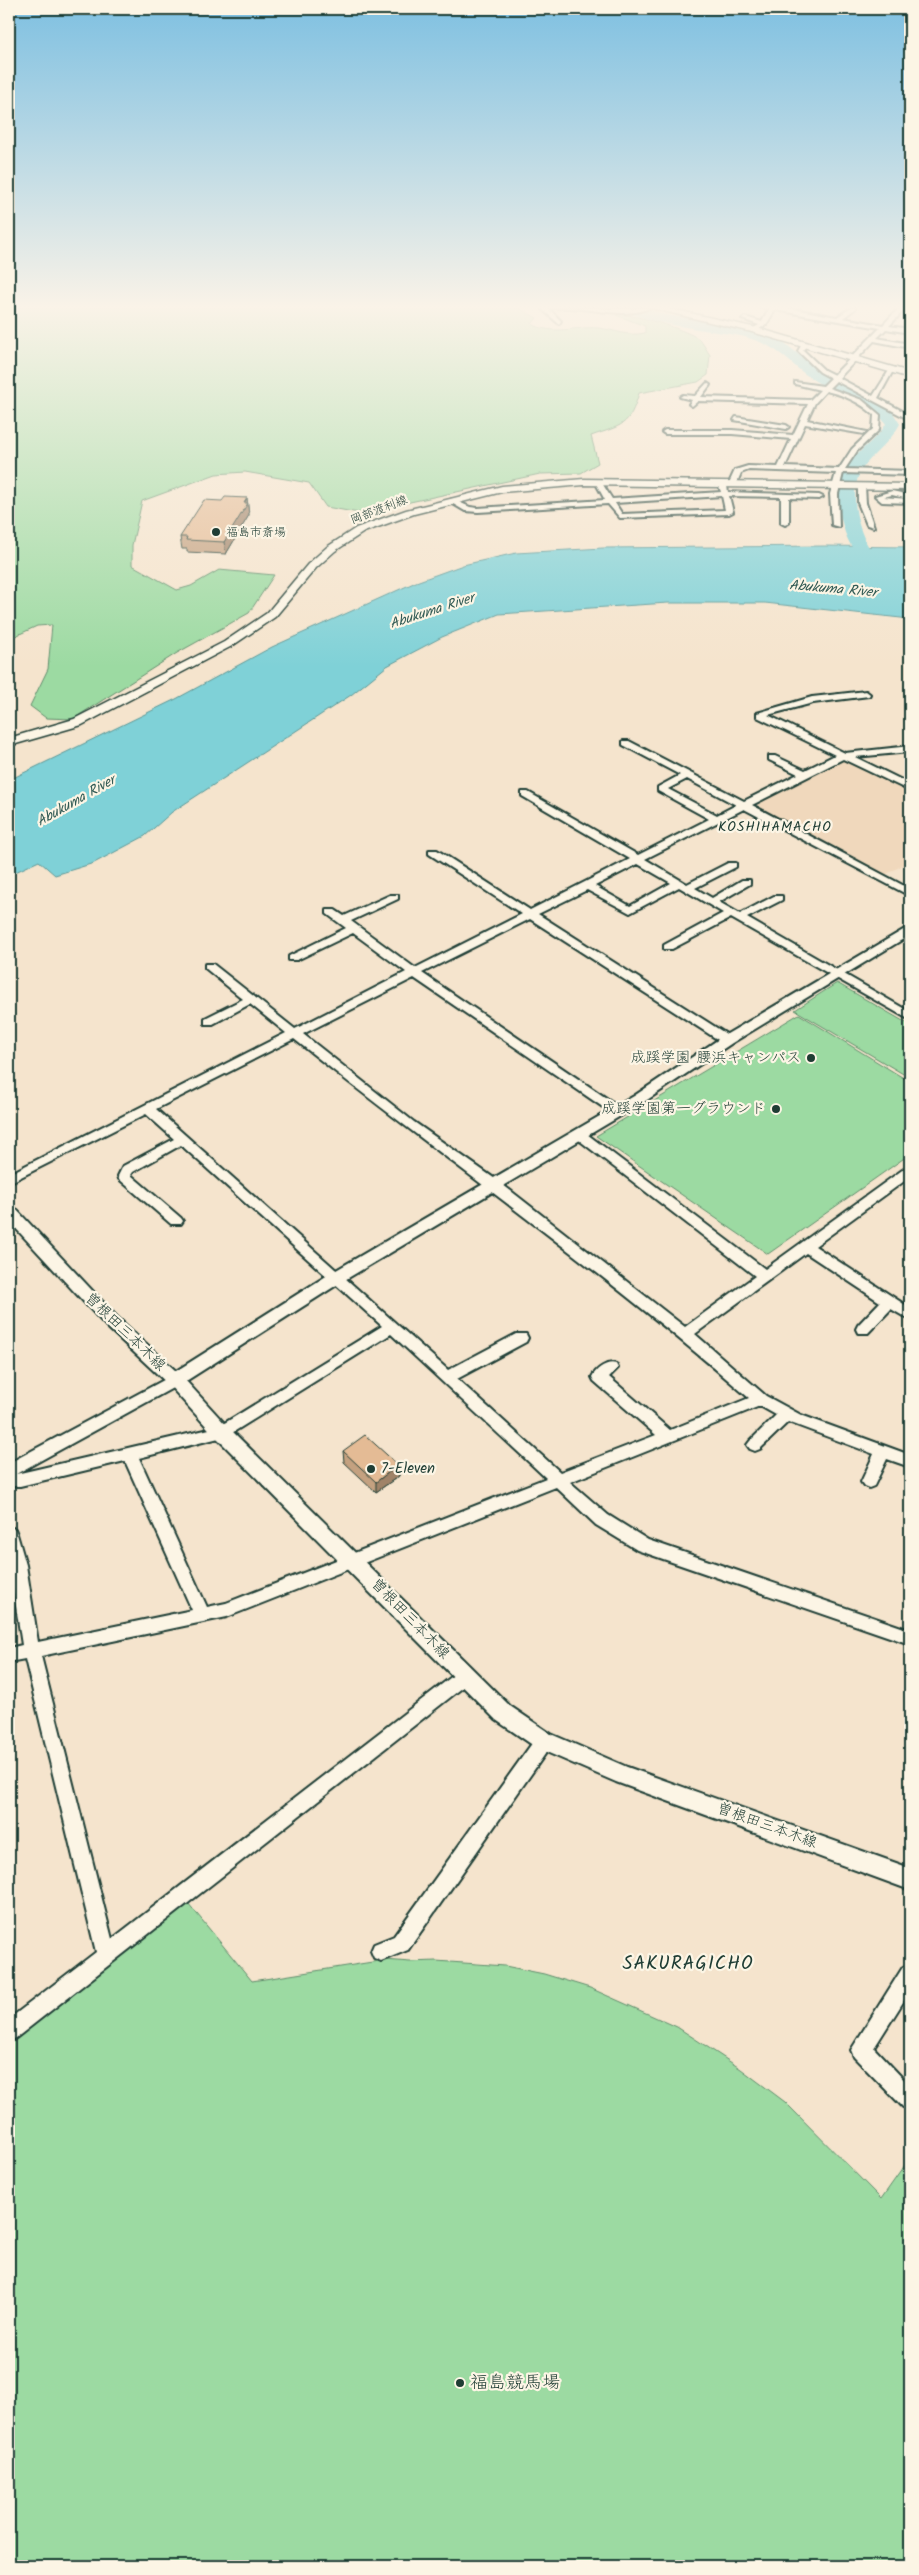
<svg xmlns="http://www.w3.org/2000/svg" width="919" height="2575" viewBox="0 0 919 2575" font-family="Kalam,'Klee One',sans-serif">
	<rect width="100%" height="100%" fill="#f5e4cd"/>
	<filter id="ink" filterUnits="userSpaceOnUse"><feTurbulence type="fractalNoise" baseFrequency=".02" numOctaves="2"/><feDisplacementMap in="SourceGraphic" scale="10" xChannelSelector="R" yChannelSelector="G"/><feConvolveMatrix kernelMatrix="1 2 1 2 8 2 1 2 1" color-interpolation-filters="sRGB"/></filter>
	<g filter="url(#ink)">
		<path fill="#f0d8bc" d="M 842,759 L 910,791 L 910,861 L 885,875 L 751,806 Z"/>
		<path fill="#9cdaa2" stroke="#5e8c6b" d="M 9,306 L 515,306 L 537,318 L 532,324 C 553,336 575,326 598,328 C 617,330 626,337 645,333 L 645,326 L 616,315 C 630,312 687,330 699,339 C 703,343 707,351 710,355 L 708,375 L 698,382 L 639,393 C 629,427 622,425 591,436 L 598,463 L 581,473 L 540,474 L 359,513 L 326,507 L 309,483 L 245,472 L 216,474 L 142,501 L 132,545 L 132,565 L 177,590 L 191,586 L 219,570 L 274,575 L 249,613 L 177,653 L 73,719 L 46,718 L 30,706 L 48,669 L 52,625 L 37,626 L 9,639 Z
			M 837,983 L 910,1025 L 910,1078 L 795,1010 Z
			M 799,1014 L 910,1082 L 910,1154 L 768,1254 L 596,1136 Z
			M 188,1903 L 252,1981 L 385,1960 L 410,1962 L 436,1961 L 505,1966 L 544,1974 L 590,1988 L 677,2027 L 741,2069 L 785,2102 L 881,2199 L 910,2158 L 910,2566 L 9,2566 L 9,2045 Z"/>
		<path fill="#7fd1d7" stroke="#599696" d="M 825,546 L 910,547 L 910,619 L 765,603 L 668,603 L 499,614 L 442,637 L 387,666 L 351,695 L 172,812 L 145,836 L 94,863 L 55,875 L 39,861 L 9,875 L 9,780 L 176,699 L 272,647 L 416,582 L 463,565 L 516,553 L 603,548 Z"/>
		<g fill="none" stroke-linecap="round" stroke-linejoin="round">
			<path fill="#7fd1d7" fill-rule="evenodd" d="M 620,306 L 638,306 L 662,314 L 731,326 L 781,340 L 821,373 L 884,403 L 890,408 L 900,424 C 891,441 877,450 865,465 C 847,486 856,528 870,549 C 877,560 888,567 896,578 L 893,582 L 881,582 C 871,571 860,562 853,549 C 838,525 832,485 852,461 C 862,447 877,439 886,424 C 868,397 838,396 812,379 C 786,361 779,346 745,337 C 718,330 638,325 620,306 Z"/>
			<g stroke="#1f3d34" stroke-width="4">
				<path id="minor" d="M 545,306 L 623,309 L 651,307 C 624,322 580,303 549,309 L 561,321 L 559,324 L 543,310 Z
					M 758,306 L 777,306 L 837,317 L 854,306 L 855,309 L 843,318 L 883,325 L 901,306 L 908,306 L 889,326 L 910,329 L 910,333 L 886,329 L 877,338 L 910,344 L 910,348 L 874,341 L 839,378 L 873,396 L 890,369 L 894,369 L 878,398 L 910,415 L 910,420 L 836,381 L 829,388 L 862,400 L 880,415 L 879,430 L 857,451 L 845,469 L 910,471 L 910,475 L 843,473 L 838,494 L 839,527 L 832,525 L 830,494 L 836,473 L 749,470 L 741,473 L 736,485 L 729,483 L 735,470 L 748,466 L 778,467 L 791,439 L 732,434 L 665,434 L 662,432 L 665,430 L 732,430 L 793,435 L 808,404 L 698,401 L 692,406 L 689,404 L 692,400 L 680,397 L 683,395 L 695,396 L 707,383 L 710,385 L 701,397 L 810,400 L 820,390 L 795,384 L 795,382 L 823,386 L 831,378 L 820,372 L 798,351 L 802,344 L 807,345 L 803,350 L 824,370 L 834,375 L 880,328 L 775,310 L 766,325 L 754,332 L 752,329 L 759,325 L 742,319 L 745,317 L 762,322 L 769,309 ZM 826,391 C 844,395 860,402 874,415 L 873,429 L 852,449 L 839,469 L 785,467 L 805,424 L 864,434 L 867,432 L 807,420 L 815,403 Z
					M 736,417 L 786,425 L 789,427 L 786,429 L 734,420 Z
					M 594,480 L 600,480 L 612,499 L 721,492 L 719,486 L 723,484 L 727,486 L 728,492 L 819,495 L 823,497 L 819,499 L 789,498 L 789,523 L 785,525 L 781,523 L 781,497 L 729,496 L 733,512 L 729,514 L 620,518 L 608,504 L 478,512 L 465,511 L 448,501 L 452,499 L 470,507 L 478,508 L 605,500 ZM 722,496 L 725,510 L 622,514 L 615,503 Z
					M 858,484 L 865,486 L 866,503 L 874,527 L 867,525 L 858,503 Z
					M 892,491 L 910,495 L 910,503 L 882,502 L 875,496 ZM 892,495 L 908,499 L 884,497 Z
					M 866,691 L 870,694 L 869,696 L 813,703 L 768,715 L 845,753 L 910,746 L 910,752 L 855,757 L 910,784 L 910,791 L 843,759 L 752,805 L 910,889 L 910,896 L 744,809 L 645,859 L 687,884 L 728,863 L 736,863 L 736,867 L 695,888 L 712,898 L 742,880 L 750,880 L 750,884 L 719,902 L 740,914 L 774,896 L 782,896 L 782,900 L 747,918 L 910,1012 L 910,1020 L 731,918 L 672,949 L 664,949 L 664,945 L 723,913 L 679,887 L 630,913 L 587,890 L 538,914 L 731,1037 L 731,1043 L 723,1043 L 530,919 L 422,973 L 621,1108 L 623,1111 L 621,1114 L 613,1114 L 414,978 L 303,1034 L 414,1122 L 498,1181 L 685,1327 L 755,1276 L 575,1137 L 573,1134 L 575,1131 L 583,1131 L 765,1269 L 905,1168 L 910,1167 L 910,1177 L 815,1246 L 910,1308 L 910,1320 L 891,1309 L 868,1333 L 858,1333 L 856,1329 L 858,1325 L 880,1302 L 806,1253 L 695,1334 L 766,1396 L 801,1415 L 910,1455 L 910,1467 L 887,1459 L 874,1486 L 869,1488 L 864,1486 L 861,1482 L 874,1454 L 788,1422 L 760,1449 L 755,1451 L 750,1449 L 747,1445 L 750,1441 L 776,1415 L 760,1406 L 570,1482 L 608,1515 L 648,1540 L 910,1630 L 910,1644 L 637,1550 L 596,1525 L 556,1487 L 227,1617 L 41,1656 L 112,1939 L 459,1671 L 465,1668 L 471,1671 L 473,1676 L 471,1681 L 16,2038 L 9,2041 L 9,2019 L 96,1952 L 25,1659 L 9,1662 L 9,1648 L 22,1645 L 9,1561 L 9,1527 L 15,1529 L 17,1534 L 26,1565 L 38,1642 L 192,1610 L 125,1461 L 20,1486 L 9,1486 L 9,1463 L 175,1374 L 180,1376 L 182,1380 L 180,1384 L 16,1474 L 218,1427 L 382,1326 L 181,1145 L 133,1172 L 131,1175 L 181,1218 L 183,1221 L 181,1224 L 171,1224 L 119,1179 L 118,1176 L 123,1166 L 174,1139 L 146,1114 L 9,1183 L 9,1174 L 286,1033 L 250,1004 L 213,1024 L 205,1024 L 205,1018 L 243,999 L 205,968 L 205,964 L 213,964 L 295,1029 L 406,972 L 353,933 L 297,960 L 289,960 L 289,956 L 346,928 L 327,914 L 327,910 L 335,910 L 344,916 L 390,895 L 398,895 L 398,899 L 351,921 L 415,968 L 522,914 L 429,854 L 429,850 L 437,850 L 530,910 L 630,859 L 522,796 L 522,792 L 528,792 L 638,855 L 709,819 L 658,791 L 658,787 L 680,775 L 623,745 L 623,741 L 629,741 L 744,801 L 798,774 L 769,760 L 769,756 L 775,756 L 805,770 L 835,755 L 757,717 L 757,713 L 812,697 ZM 687,779 L 736,805 L 717,815 L 668,789 ZM 638,864 L 671,883 L 630,906 L 595,886 ZM 294,1039 C 445,1160 604,1271 749,1398 L 670,1430 L 609,1377 L 618,1368 L 616,1364 C 607,1361 596,1369 592,1377 L 594,1381 L 656,1435 L 560,1472 L 457,1379 L 526,1342 L 528,1338 L 526,1334 L 516,1334 L 448,1370 L 156,1109 ZM 391,1334 L 546,1478 L 226,1603 L 207,1607 L 139,1458 L 227,1436 Z
					M 544,1733 L 550,1735 L 553,1741 L 550,1747 L 408,1950 L 381,1961 L 374,1958 L 371,1951 L 374,1944 L 394,1936 L 538,1735 Z
					M 910,1964 L 910,1991 L 874,2048 L 910,2086 L 910,2110 L 903,2107 L 854,2057 L 851,2050 L 903,1967 Z"/>
			</g>
			<g stroke="#1f3d34" stroke-width="4">
				<path id="tertiary" d="M 910,926 L 910,935 L 732,1043 L 644,1102 L 343,1281 L 186,1381 L 228,1427 L 510,1706 L 551,1734 L 627,1767 L 910,1868 L 910,1890 L 616,1782 L 537,1748 L 496,1720 L 216,1437 L 169,1385 L 106,1326 L 9,1221 L 9,1206 L 14,1207 L 118,1318 L 176,1371 L 331,1273 L 634,1096 L 722,1037 Z"/>
			</g>
			<g stroke="#1f3d34" stroke-width="3">
				<path id="secondary" d="M 642,306 L 658,306 L 757,328 L 910,372 L 910,378 L 752,332 Z
					M 584,479 L 910,484 L 910,490 L 584,485 L 502,492 L 414,514 L 364,532 L 335,551 L 316,568 L 275,617 L 232,646 L 82,725 L 9,746 L 9,738 L 74,719 L 224,642 L 267,613 L 308,564 L 327,547 L 356,528 L 406,510 L 502,486 Z"/>
			</g>
			<use href="#minor" fill="#fcf5e5" fill-rule="evenodd"/>
			<use href="#tertiary" fill="#fcf5e5" fill-rule="evenodd"/>
			<use href="#secondary" fill="#fcf5e5" fill-rule="evenodd"/>
		</g>
		<path fill="#c4a180" stroke="#1f3d34" d="M 247,498 L 249,515 L 226,554 L 187,552 L 187,549 L 182,549 L 180,537 L 222,501 Z
			M 343,1451 L 398,1465 L 399,1476 L 376,1492 L 344,1462 Z"/>
		<path fill="#a08368" stroke="#1f3d34" d="M 247,498 L 249,515 L 226,554 L 224,542 Z
			M 398,1465 L 399,1476 L 376,1492 L 376,1482 Z"/>
		<path fill="#e4bb95" stroke="#1f3d34" d="M 225,497 L 247,498 L 244,503 L 248,503 L 224,542 L 186,540 L 187,537 L 180,537 L 204,500 L 222,501 Z
			M 365,1435 L 398,1465 L 376,1482 L 343,1451 Z"/>
	</g>
	<linearGradient id="sky" x2="0" y2="1"><stop stop-color="#7ec0e1"/><stop offset="0.46" stop-color="#faf3e8"/><stop offset="1" stop-color="#faf3e8" stop-opacity="0"/></linearGradient>
	<rect width="919" height="667" fill="url(#sky)"/>
	<g fill="#1f3d34" stroke="#fcf5e5" stroke-width="2">
		<circle cx="216" cy="532" r="5"/>
		<circle cx="811" cy="1058" r="5"/>
		<circle cx="776" cy="1109" r="5"/>
		<circle cx="371" cy="1469" r="5"/>
		<circle cx="460" cy="2383" r="5"/>
	</g>
	<g text-anchor="middle" dominant-baseline="central" stroke-width="4.5" stroke-linejoin="round" paint-order="stroke">
		<g font-size="12" fill="#1f3d34" stroke="#fcf5e5">
			<text transform="translate(379 510) rotate(-21)">岡部渡利線</text>
		</g>
		<g font-size="12" fill="#1f3d34" stroke="#fcf5e5" text-anchor="start">
			<text x="226" y="532">福島市斎場</text>
		</g>
		<g font-size="14" font-style="italic" fill="#325b55" stroke="#fcf5e5">
			<text transform="translate(833 589) rotate(5)">Abukuma River</text>
			<text transform="translate(432 611) rotate(-18)">Abukuma River</text>
			<text transform="translate(76 801) rotate(-30)">Abukuma River</text>
		</g>
		<g font-size="14" letter-spacing="1" fill="#1f3d34" stroke="#fcf5e5">
			<text x="775" y="827">KOSHIHAMACHO</text>
		</g>
		<g font-size="15" fill="#1f3d34" stroke="#fcf5e5" text-anchor="end">
			<text x="801" y="1058">成蹊学園 腰浜キャンパス</text>
			<text x="766" y="1109">成蹊学園第一グラウンド</text>
			<text x="381" y="1469" text-anchor="start">7-Eleven</text>
		</g>
		<g font-size="15" fill="#1f3d34" stroke="#fcf5e5">
			<text transform="translate(125 1332) rotate(44)">曽根田三本木線</text>
			<text transform="translate(410 1619) rotate(46)">曽根田三本木線</text>
			<text transform="translate(767 1826) rotate(20)">曽根田三本木線</text>
		</g>
		<g font-size="18" fill="#1f3d34" stroke="#fcf5e5" text-anchor="start">
			<text x="470" y="2383">福島競馬場</text>
		</g>
		<g font-size="19" letter-spacing="1" fill="#1f3d34" stroke="#fcf5e5">
			<text x="688" y="1964">SAKURAGICHO</text>
		</g>
	</g>
	<rect width="919" height="2575" fill="none" stroke="#fcf5e5" stroke-width="30"/>
	<rect x="15" y="15" width="889" height="2545" fill="none" stroke="#1f3d34" stroke-width="2" filter="url(#ink)"/>
</svg>
